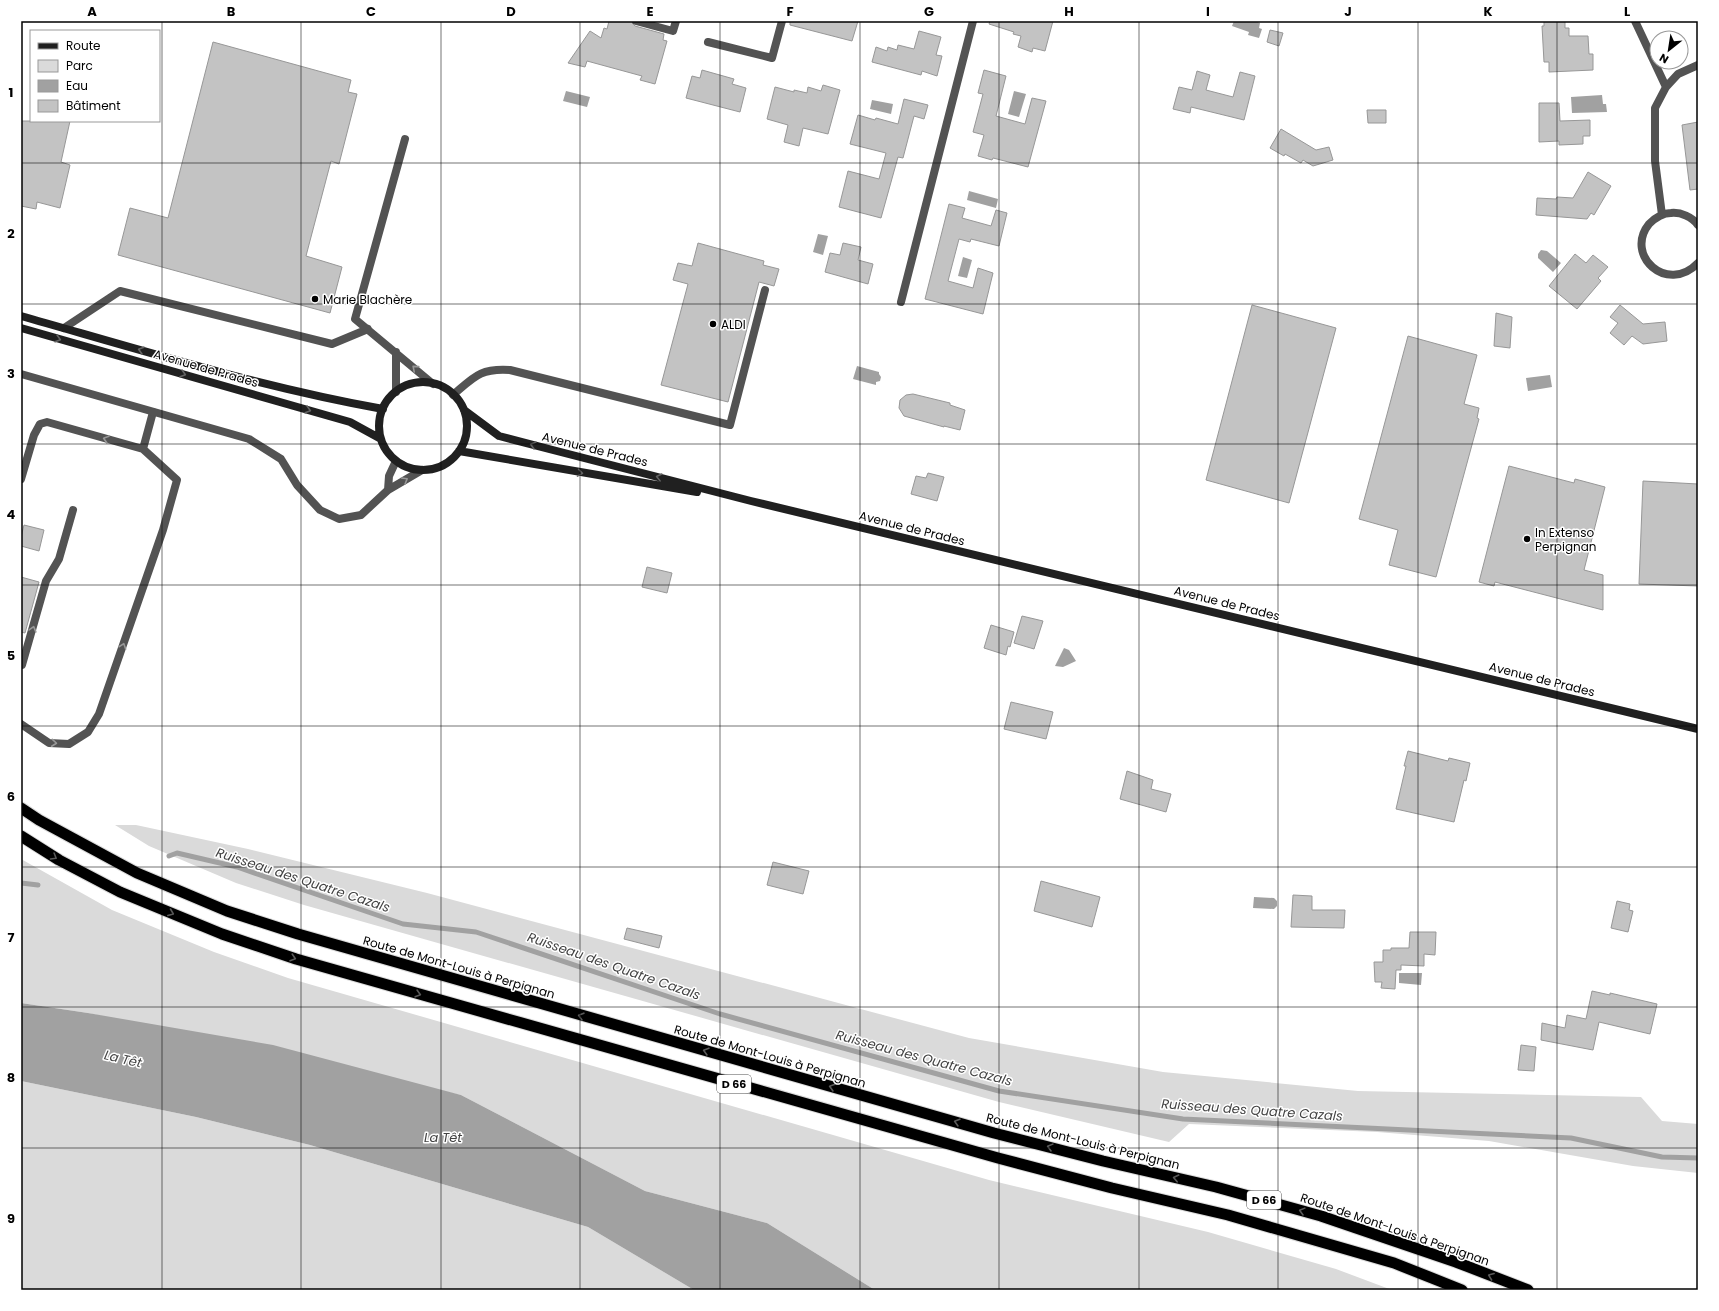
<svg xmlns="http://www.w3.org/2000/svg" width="1719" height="1311" viewBox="0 0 1719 1311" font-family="Poppins,sans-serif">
	<rect width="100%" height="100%" fill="#fff"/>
	<path fill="#dadada" d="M 115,825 L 136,825 L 248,849 L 427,893 L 969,1038 L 1163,1072 L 1358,1091 L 1641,1097 L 1662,1121 L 1698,1124 L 1698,1173 L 1633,1166 L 1489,1141 L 1377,1132 L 1189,1124 L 1169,1142 L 999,1102 L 304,905 L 236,883 L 149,846 Z
		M 21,859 L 112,910 L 214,952 L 288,978 L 989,1180 L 1208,1232 L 1336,1269 L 1392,1290 L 875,1290 L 767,1223 L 645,1191 L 461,1095 L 88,1013 L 21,1003 Z
		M 21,1081 L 196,1117 L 310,1145 L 588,1227 L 694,1290 L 21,1290 Z"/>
	<path fill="#a1a1a1" d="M 1234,21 L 1255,21 L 1260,23 L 1259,28 L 1262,29 L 1259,38 L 1248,35 L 1249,32 L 1232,26 Z
		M 566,91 L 590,97 L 587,107 L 563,101 Z
		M 1014,91 L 1026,94 L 1019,117 L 1008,114 Z
		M 1602,95 L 1603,104 L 1606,104 L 1607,112 L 1572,113 L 1571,97 Z
		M 872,100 L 893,104 L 891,114 L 870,109 Z
		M 969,191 L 998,199 L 996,208 L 967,200 Z
		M 818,234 L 828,236 L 823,255 L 813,252 Z
		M 1541,250 L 1547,251 L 1561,263 L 1553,272 L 1538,258 L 1538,254 Z
		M 963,257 L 972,260 L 967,278 L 958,276 Z
		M 857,366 L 879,372 L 879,374 L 881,377 L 880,381 L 876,382 L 876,385 L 853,379 Z
		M 1550,375 L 1552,387 L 1528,391 L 1526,378 Z
		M 1064,648 L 1069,650 L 1076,661 L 1063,667 L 1055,666 Z
		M 1254,897 L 1274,898 L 1277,901 L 1277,906 L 1274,909 L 1253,908 Z
		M 1399,973 L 1422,973 L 1421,985 L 1399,983 Z
		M 21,1003 L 88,1013 L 273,1045 L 461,1095 L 645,1191 L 767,1223 L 875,1290 L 694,1290 L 588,1227 L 310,1145 L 196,1117 L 21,1081 Z"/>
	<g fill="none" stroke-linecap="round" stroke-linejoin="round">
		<path stroke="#a1a1a1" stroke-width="5" d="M 169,856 L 177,853 L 237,867 L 403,924 L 476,932 L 720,1014 L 999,1091 L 1183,1119 L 1571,1138 L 1662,1157 L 1698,1158
			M 21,883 L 38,885"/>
	</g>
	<path fill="#c3c3c3" stroke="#979797" d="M 609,21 L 631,21 L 635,26 L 664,34 L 663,40 L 667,41 L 655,84 L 640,80 L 642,76 L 587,61 L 585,67 L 568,63 L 590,31 L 601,38 L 604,28 L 607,29 Z
		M 790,21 L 858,21 L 852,41 L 790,25 Z
		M 990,21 L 1053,21 L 1045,51 L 1033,48 L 1032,52 L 1018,47 L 1021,36 L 1013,34 L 1014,32 L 989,24 Z
		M 1544,21 L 1565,21 L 1565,28 L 1569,28 L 1569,36 L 1588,36 L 1589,54 L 1593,54 L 1593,70 L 1549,72 L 1549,62 L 1544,62 L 1542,26 L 1544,26 Z
		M 1270,30 L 1283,33 L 1279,46 L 1267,42 Z
		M 919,31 L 941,37 L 936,55 L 942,56 L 937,76 L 922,71 L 921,75 L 872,62 L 876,47 L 887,51 L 888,47 L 897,50 L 898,45 L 914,49 Z
		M 213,42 L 351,80 L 348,92 L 357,94 L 339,164 L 331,161 L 306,256 L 342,267 L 330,313 L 118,255 L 130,208 L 168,218 Z
		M 702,70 L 734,79 L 732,84 L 746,88 L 740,112 L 686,98 L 692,76 L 700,78 Z
		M 984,70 L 1006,76 L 996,116 L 1025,124 L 1032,98 L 1046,101 L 1028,167 L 993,158 L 992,160 L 978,156 L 984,135 L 973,132 L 983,94 L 978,93 Z
		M 1197,71 L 1210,75 L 1206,90 L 1233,97 L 1240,72 L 1255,76 L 1244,120 L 1191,107 L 1190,113 L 1173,109 L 1179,87 L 1192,90 Z
		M 823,85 L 840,90 L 828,134 L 803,128 L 799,146 L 784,142 L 788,125 L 767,119 L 775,87 L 794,92 L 794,90 L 807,93 L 808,87 L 821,91 Z
		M 904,99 L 928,105 L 924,119 L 914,116 L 903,158 L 898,157 L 881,218 L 839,207 L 848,171 L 879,179 L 886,153 L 850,144 L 858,115 L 875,120 L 876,118 L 898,124 Z
		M 1539,103 L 1559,103 L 1560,121 L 1590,120 L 1590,136 L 1583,136 L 1583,144 L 1559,145 L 1559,141 L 1539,142 Z
		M 1367,110 L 1386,110 L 1386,123 L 1368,123 Z
		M 21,121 L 70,121 L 61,162 L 70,165 L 60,208 L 37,202 L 36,209 L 21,206 Z
		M 1698,122 L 1698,189 L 1690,190 L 1682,125 Z
		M 1281,129 L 1316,150 L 1329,147 L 1333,160 L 1313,166 L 1303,160 L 1301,163 L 1285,154 L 1284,156 L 1270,148 Z
		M 1588,172 L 1611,186 L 1594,215 L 1591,213 L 1587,219 L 1536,215 L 1537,198 L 1556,199 L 1557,197 L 1573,198 Z
		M 949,204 L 965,208 L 962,218 L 991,226 L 996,210 L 1007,213 L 999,246 L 971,239 L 970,242 L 959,239 L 948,281 L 973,288 L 978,268 L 993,273 L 983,314 L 925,299 Z
		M 698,243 L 764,261 L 763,265 L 779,269 L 774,286 L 759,282 L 728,402 L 661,385 L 688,284 L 673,280 L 678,263 L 692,266 Z
		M 843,243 L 861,247 L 858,260 L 873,264 L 868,284 L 825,272 L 830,253 L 840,255 Z
		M 1575,254 L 1586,263 L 1593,255 L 1608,267 L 1598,278 L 1601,281 L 1577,309 L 1549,286 Z
		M 1252,305 L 1336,328 L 1289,503 L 1206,480 Z
		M 1620,305 L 1643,324 L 1665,322 L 1667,341 L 1643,344 L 1632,336 L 1624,345 L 1610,333 L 1618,323 L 1610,317 Z
		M 1496,313 L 1512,317 L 1510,348 L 1494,346 Z
		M 1408,336 L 1477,355 L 1464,404 L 1479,408 L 1477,418 L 1479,419 L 1436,577 L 1389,565 L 1398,530 L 1359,519 Z
		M 913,394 L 950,403 L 950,405 L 965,410 L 960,430 L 944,426 L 944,427 L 904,416 L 899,408 L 900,400 L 906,395 Z
		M 1509,466 L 1574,483 L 1575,479 L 1605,487 L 1584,570 L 1603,575 L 1603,610 L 1495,582 L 1494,586 L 1479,582 Z
		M 928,473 L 944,477 L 937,501 L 911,494 L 916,476 L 926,478 Z
		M 1643,481 L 1698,484 L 1698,586 L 1639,584 Z
		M 24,525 L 44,530 L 39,551 L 21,546 L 21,537 Z
		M 647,567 L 672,573 L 667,593 L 642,587 Z
		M 21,577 L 39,582 L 25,633 L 21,632 Z
		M 1022,616 L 1043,621 L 1034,649 L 1014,643 Z
		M 991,625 L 1014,632 L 1010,647 L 1008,646 L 1006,655 L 984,648 Z
		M 1011,702 L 1053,712 L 1046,739 L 1004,729 Z
		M 1408,751 L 1448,761 L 1449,758 L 1470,763 L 1466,781 L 1464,780 L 1454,822 L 1396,809 L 1406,766 L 1404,766 Z
		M 1127,771 L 1153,780 L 1151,789 L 1171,794 L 1166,812 L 1120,799 Z
		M 773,862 L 809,871 L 803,894 L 767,885 Z
		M 1041,881 L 1100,897 L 1092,927 L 1034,911 Z
		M 1293,895 L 1312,896 L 1312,910 L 1345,910 L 1344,928 L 1291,927 Z
		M 1617,901 L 1630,904 L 1629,910 L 1633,911 L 1628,932 L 1611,928 Z
		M 627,928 L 662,936 L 659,948 L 624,939 Z
		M 1410,932 L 1436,932 L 1435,955 L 1424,954 L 1424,966 L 1401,965 L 1401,970 L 1396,970 L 1395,989 L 1381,988 L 1382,982 L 1375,982 L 1374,962 L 1383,962 L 1383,950 L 1391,950 L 1391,948 L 1409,948 Z
		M 1592,991 L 1610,995 L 1610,993 L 1657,1004 L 1650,1034 L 1599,1022 L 1593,1050 L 1541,1040 L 1542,1023 L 1565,1028 L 1567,1015 L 1586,1019 Z
		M 1521,1045 L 1536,1047 L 1534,1071 L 1518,1070 Z"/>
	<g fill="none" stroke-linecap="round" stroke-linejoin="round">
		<g stroke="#dbdbdb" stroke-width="13">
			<path id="trunk" d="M 21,808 L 39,820 L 137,873 L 227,911 L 298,934 L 994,1133 L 1103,1161 L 1216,1187 L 1321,1216 L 1456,1262 L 1528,1290
				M 21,836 L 59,860 L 120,892 L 222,934 L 296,959 L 998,1158 L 1112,1188 L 1228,1215 L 1394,1263 L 1462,1290"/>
		</g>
		<path stroke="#535353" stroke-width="8" d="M 636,21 L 673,31 L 676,21
			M 405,139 L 355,319 L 433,384
			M 901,302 L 973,21
			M 64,328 L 120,291 L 332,344 L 368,329
			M 396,392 L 396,352
			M 453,395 C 474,377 480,368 510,370 L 730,425 L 765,290
			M 143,449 L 153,412
			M 21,479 L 34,435 L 40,424 L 47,422 L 143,449 L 177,480 L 163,530 L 99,714 L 88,732 L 69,744 L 49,743 L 21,724
			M 21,665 L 22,665 L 46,581 L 59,559 L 73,510"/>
		<path stroke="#535353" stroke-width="8" d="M 1635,21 L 1666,87
			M 708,42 L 772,58 L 782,21
			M 1662,215 L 1655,161 L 1655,108 L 1666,87 L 1678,74 L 1698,65
			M 1698,225 C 1692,217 1681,212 1671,213 C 1662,213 1655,218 1649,224 C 1624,255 1667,295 1698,263
			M 21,374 L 249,439 L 281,459 L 297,485 L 320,510 L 339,519 L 361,515 L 388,490 L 422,470
			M 388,490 L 389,476 L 396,461"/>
		<path stroke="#202020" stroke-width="8" d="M 21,316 C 141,350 260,387 383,409
			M 21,328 L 350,422 L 381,439
			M379 426a44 44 0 1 1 88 0a44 44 0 1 1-88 0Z
			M 464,410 L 499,436 L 549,449 L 751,501 L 1698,729
			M 459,451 L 697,492"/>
		<use href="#trunk" stroke="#000" stroke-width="11"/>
	</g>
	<defs><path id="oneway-chevron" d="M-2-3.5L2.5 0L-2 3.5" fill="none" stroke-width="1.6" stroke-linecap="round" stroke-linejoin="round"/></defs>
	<g stroke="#636363">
		<use href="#oneway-chevron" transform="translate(58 339) rotate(16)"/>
		<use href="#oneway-chevron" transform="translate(141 350) rotate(-164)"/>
		<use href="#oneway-chevron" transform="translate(183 374) rotate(16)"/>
		<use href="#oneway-chevron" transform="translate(308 410) rotate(16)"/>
		<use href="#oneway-chevron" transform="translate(533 445) rotate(-165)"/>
		<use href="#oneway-chevron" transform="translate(580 473) rotate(9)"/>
		<use href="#oneway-chevron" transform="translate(659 477) rotate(-166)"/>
	</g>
	<g stroke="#989898">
		<use href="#oneway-chevron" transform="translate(415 368) rotate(-139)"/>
		<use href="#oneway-chevron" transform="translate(106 439) rotate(-164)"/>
		<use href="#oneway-chevron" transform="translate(405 480) rotate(-31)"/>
		<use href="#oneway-chevron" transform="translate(33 629) rotate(-74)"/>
		<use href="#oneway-chevron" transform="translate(123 646) rotate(-71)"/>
		<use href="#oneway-chevron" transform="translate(54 743) rotate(6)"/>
	</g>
	<g stroke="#595959">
		<use href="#oneway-chevron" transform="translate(54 857) rotate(31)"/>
		<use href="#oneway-chevron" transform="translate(171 913) rotate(22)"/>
		<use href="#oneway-chevron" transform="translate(293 958) rotate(18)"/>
		<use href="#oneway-chevron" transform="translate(418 994) rotate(16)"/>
		<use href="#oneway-chevron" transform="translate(581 1016) rotate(-164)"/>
		<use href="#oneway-chevron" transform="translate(706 1051) rotate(-164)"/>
		<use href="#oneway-chevron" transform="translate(832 1087) rotate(-164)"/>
		<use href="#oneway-chevron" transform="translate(957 1122) rotate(-164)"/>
		<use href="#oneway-chevron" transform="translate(1050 1147) rotate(-165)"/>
		<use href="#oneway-chevron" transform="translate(1176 1178) rotate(-167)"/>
		<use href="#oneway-chevron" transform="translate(1302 1211) rotate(-165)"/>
		<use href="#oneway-chevron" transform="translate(1491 1276) rotate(-159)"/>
	</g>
	<path fill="none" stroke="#000" stroke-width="1" stroke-opacity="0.55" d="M 162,21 L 162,1290M 301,21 L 301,1290M 441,21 L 441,1290M 580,21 L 580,1290M 720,21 L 720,1290M 860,21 L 860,1290M 999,21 L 999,1290M 1139,21 L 1139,1290M 1278,21 L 1278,1290M 1418,21 L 1418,1290M 1557,21 L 1557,1290M 21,163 L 1698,163M 21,304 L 1698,304M 21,444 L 1698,444M 21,585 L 1698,585M 21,726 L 1698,726M 21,867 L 1698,867M 21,1007 L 1698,1007M 21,1148 L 1698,1148"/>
	<g fill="#000" stroke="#fff" stroke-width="1.5">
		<circle cx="315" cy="299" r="4"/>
		<circle cx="713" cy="324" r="4"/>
		<circle cx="1527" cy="539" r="4"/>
	</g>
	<g text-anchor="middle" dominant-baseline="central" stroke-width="3" stroke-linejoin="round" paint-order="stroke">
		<g fill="#fff" stroke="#4c4c4c" stroke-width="1">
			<rect x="717" y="1075" width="34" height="18" rx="3"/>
			<rect x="1247" y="1191" width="34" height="18" rx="3"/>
		</g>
		<g font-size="11" font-weight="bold" fill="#000">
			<text x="734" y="1084">D 66</text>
			<text x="1264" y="1200">D 66</text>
		</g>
		<g font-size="12" fill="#000" stroke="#fff" text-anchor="start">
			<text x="323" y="299">Marie Blachère</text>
			<text x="721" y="324">ALDI</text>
			<text x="1535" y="532">In Extenso<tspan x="1535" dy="14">Perpignan</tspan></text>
		</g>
		<g font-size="12" fill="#000" stroke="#fff">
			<text transform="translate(206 368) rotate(16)">Avenue de Prades</text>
			<text transform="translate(595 449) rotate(14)">Avenue de Prades</text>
			<text transform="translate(912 528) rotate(14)">Avenue de Prades</text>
			<text transform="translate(1227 603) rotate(14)">Avenue de Prades</text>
			<text transform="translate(1542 679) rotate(14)">Avenue de Prades</text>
			<text transform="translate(459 967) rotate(16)">Route de Mont-Louis à Perpignan</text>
			<text transform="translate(770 1056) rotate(16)">Route de Mont-Louis à Perpignan</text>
			<text transform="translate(1083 1141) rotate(14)">Route de Mont-Louis à Perpignan</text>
			<text transform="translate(1395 1229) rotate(19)">Route de Mont-Louis à Perpignan</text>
		</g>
		<g font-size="13" font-style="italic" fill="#424242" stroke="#fff">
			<text transform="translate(303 880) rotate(18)">Ruisseau des Quatre Cazals</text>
			<text transform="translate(614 966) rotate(19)">Ruisseau des Quatre Cazals</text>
			<text transform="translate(924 1058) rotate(15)">Ruisseau des Quatre Cazals</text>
			<text transform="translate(123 1059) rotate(13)">La Têt</text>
			<text transform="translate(1252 1110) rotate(4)">Ruisseau des Quatre Cazals</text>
			<text x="443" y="1137">La Têt</text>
		</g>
	</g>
	<rect width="1719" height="1311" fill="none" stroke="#ffffff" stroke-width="44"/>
	<rect x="30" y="30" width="130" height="92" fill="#ffffff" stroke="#999999"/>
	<rect x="38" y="43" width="20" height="6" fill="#202020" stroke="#999999"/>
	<text x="66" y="50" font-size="12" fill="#000000">Route</text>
	<rect x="38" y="60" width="20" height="12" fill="#dadada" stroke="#999999"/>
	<text x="66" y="70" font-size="12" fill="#000000">Parc</text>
	<rect x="38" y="80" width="20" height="12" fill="#a1a1a1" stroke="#999999"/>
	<text x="66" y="90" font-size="12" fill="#000000">Eau</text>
	<rect x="38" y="100" width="20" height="12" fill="#c3c3c3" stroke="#999999"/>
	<text x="66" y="110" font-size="12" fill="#000000">Bâtiment</text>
	<g transform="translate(1669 50) rotate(210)"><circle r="19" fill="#ffffff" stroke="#999999"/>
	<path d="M0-3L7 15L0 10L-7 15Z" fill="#000000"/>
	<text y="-6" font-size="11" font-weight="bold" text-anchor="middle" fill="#000000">N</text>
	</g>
	<rect x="22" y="22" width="1675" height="1267" fill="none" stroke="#000" stroke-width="1.5"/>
	<g font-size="13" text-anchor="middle" font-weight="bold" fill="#000">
		<text x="92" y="16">A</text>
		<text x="231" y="16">B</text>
		<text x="371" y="16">C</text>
		<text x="511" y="16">D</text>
		<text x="650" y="16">E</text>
		<text x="790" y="16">F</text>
		<text x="929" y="16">G</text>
		<text x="1069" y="16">H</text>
		<text x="1208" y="16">I</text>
		<text x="1348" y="16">J</text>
		<text x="1488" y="16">K</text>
		<text x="1627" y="16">L</text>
		<text x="11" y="97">1</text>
		<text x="11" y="238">2</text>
		<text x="11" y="378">3</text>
		<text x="11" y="519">4</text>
		<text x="11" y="660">5</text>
		<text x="11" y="801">6</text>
		<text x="11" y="942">7</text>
		<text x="11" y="1082">8</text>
		<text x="11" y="1223">9</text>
	</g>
</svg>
